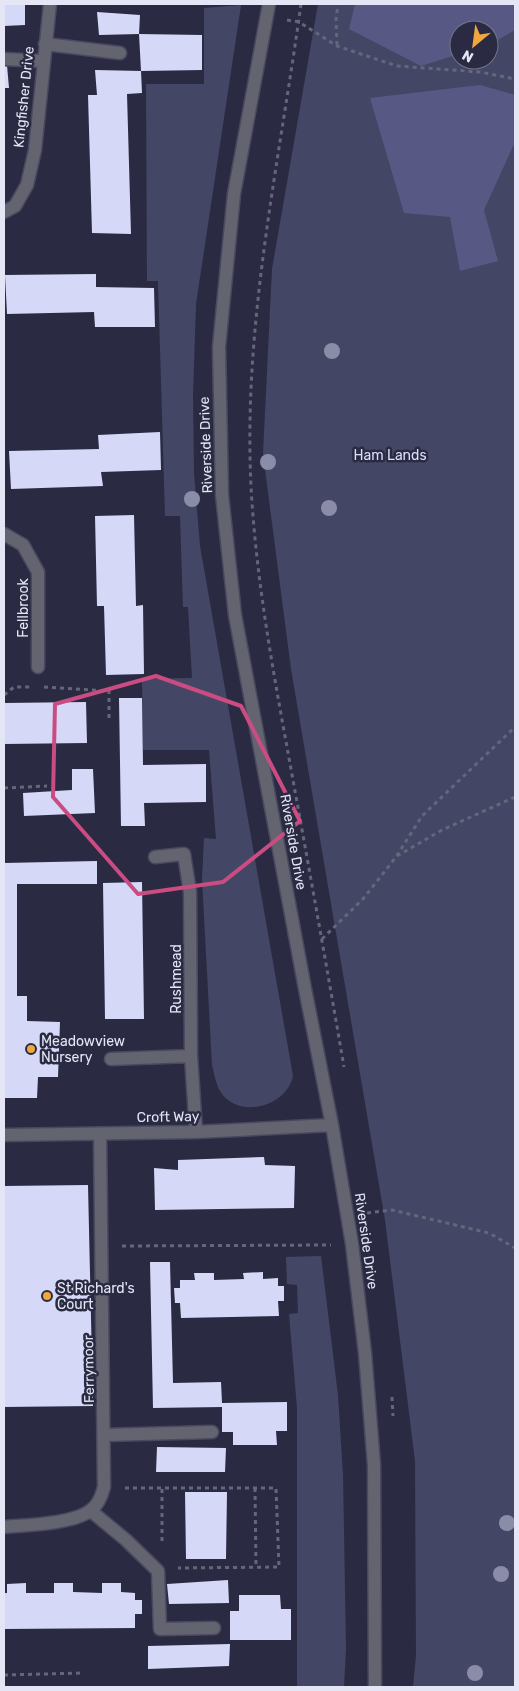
<svg xmlns="http://www.w3.org/2000/svg" width="519" height="1691" viewBox="0 0 519 1691" font-family="Rubik,sans-serif">
	<rect width="100%" height="100%" fill="#2a2b43"/>
	<path fill="#444665" fill-rule="evenodd" d="M 318,4 L 515,4 L 515,1687 L 413,1687 L 416,1656 L 415,1461 L 385,1220 L 291,669 L 263,454 L 272,269 ZM 459,30 L 489,30 L 489,60 L 459,60 Z
		M 241,5 L 196,304 L 193,395 L 194,473 L 200,546 L 293,1076 C 287,1107 237,1120 220,1091 C 216,1084 214,1073 212,1065 L 202,879 L 204,838 L 216,839 L 209,750 L 143,750 L 142,679 L 192,678 L 188,607 L 183,607 L 180,516 L 165,516 L 158,281 L 147,281 L 146,84 L 204,84 L 204,8 Z
		M 321,1256 L 338,1395 L 343,1475 L 346,1649 L 344,1687 L 297,1687 L 297,1408 L 289,1314 L 298,1313 L 297,1285 L 287,1284 L 286,1257 Z"/>
	<path fill="#575984" d="M 355,4 L 515,4 L 515,30 L 489,45 L 489,30 L 459,30 L 459,54 L 421,66 L 349,29 Z
		M 480,85 L 515,95 L 515,142 L 484,210 L 498,261 L 460,271 L 450,217 L 404,213 L 370,98 Z"/>
	<path fill="#d6d8f7" d="M 4,4 L 25,4 L 25,25 L 4,26 Z
		M 97,12 L 140,15 L 139,34 L 99,35 Z
		M 139,34 L 202,35 L 202,70 L 141,71 Z
		M 4,65 L 7,65 L 9,88 L 4,88 Z
		M 95,70 L 141,71 L 142,93 L 127,94 L 131,234 L 92,233 L 88,95 L 97,95 Z
		M 96,274 L 96,287 L 154,288 L 155,327 L 95,327 L 94,312 L 7,314 L 5,275 Z
		M 160,432 L 161,470 L 101,472 L 103,486 L 11,489 L 9,451 L 99,449 L 98,435 Z
		M 134,515 L 136,606 L 143,605 L 144,674 L 106,675 L 104,606 L 97,606 L 95,516 Z
		M 119,698 L 142,698 L 143,765 L 206,764 L 206,802 L 144,803 L 145,826 L 121,826 Z
		M 86,702 L 87,743 L 4,744 L 4,703 Z
		M 72,769 L 93,769 L 95,813 L 24,816 L 23,793 L 72,790 Z
		M 97,861 L 97,884 L 17,884 L 17,996 L 27,996 L 27,1021 L 60,1022 L 58,1077 L 38,1077 L 37,1098 L 4,1098 L 4,863 Z
		M 142,882 L 144,1019 L 105,1019 L 103,883 Z
		M 264,1157 L 265,1165 L 295,1166 L 294,1208 L 155,1210 L 154,1168 L 178,1170 L 178,1160 Z
		M 88,1185 L 93,1406 L 4,1407 L 4,1186 Z
		M 150,1262 L 170,1262 L 173,1383 L 221,1382 L 222,1403 L 287,1402 L 287,1431 L 276,1431 L 277,1445 L 233,1445 L 233,1432 L 222,1432 L 222,1407 L 153,1408 Z
		M 263,1272 L 263,1279 L 278,1278 L 278,1286 L 284,1286 L 284,1301 L 278,1301 L 279,1316 L 181,1318 L 180,1303 L 175,1303 L 174,1288 L 180,1288 L 180,1280 L 195,1280 L 194,1273 L 214,1273 L 214,1280 L 244,1279 L 243,1273 Z
		M 157,1447 L 226,1448 L 225,1472 L 156,1472 Z
		M 185,1492 L 227,1492 L 226,1559 L 186,1559 Z
		M 228,1580 L 229,1603 L 169,1604 L 167,1584 Z
		M 26,1583 L 26,1593 L 54,1593 L 54,1583 L 73,1583 L 73,1592 L 102,1593 L 102,1583 L 121,1583 L 121,1592 L 135,1593 L 135,1600 L 142,1600 L 142,1614 L 135,1614 L 135,1628 L 4,1629 L 4,1593 L 7,1593 L 7,1584 Z
		M 239,1595 L 280,1595 L 281,1609 L 291,1609 L 291,1640 L 230,1640 L 230,1611 L 239,1611 Z
		M 230,1644 L 229,1666 L 148,1669 L 148,1646 Z"/>
	<g fill="none" stroke-linecap="round" stroke-linejoin="round">
		<g stroke="#48495f" stroke-width="15">
			<path id="minor" d="M 269,4 L 234,194 L 219,347 L 222,495 L 235,615 L 306,994 L 332,1125 L 352,1244 L 365,1353 L 374,1465 L 375,1687
				M 45,44 L 120,53
				M 4,59 L 42,61
				M 4,212 L 15,206 L 27,185 L 35,150 L 50,4
				M 4,534 L 23,545 L 38,572 L 38,667
				M 155,857 L 184,854 L 190,892 L 191,1056 L 196,1132
				M 111,1059 L 191,1056
				M 4,1135 L 196,1132 L 332,1125
				M 105,1435 L 212,1432
				M 91,1511 L 126,1540 L 158,1571 L 160,1629 L 214,1628
				M 4,1527 C 26,1525 74,1524 91,1510 C 98,1505 102,1495 104,1487 L 100,1134"/>
		</g>
		<path stroke="#65667b" stroke-width="3" stroke-dasharray="4 4" stroke-linecap="butt" d="M 301,4 C 279,164 243,323 251,486 C 256,581 274,676 291,769 C 309,868 327,968 344,1067
			M 287,20 L 299,22 L 337,46 L 397,66 L 480,72 L 515,79
			M 337,45 L 336,19 L 338,4
			M 44,687 L 109,691 L 109,720
			M 4,695 L 14,687 L 30,687
			M 4,788 L 47,786
			M 397,856 L 442,830 L 515,797
			M 322,939 L 363,899 L 396,857 L 422,816 L 515,727
			M 367,1213 L 392,1210 L 489,1233 L 515,1248
			M 122,1246 L 331,1245
			M 392,1397 L 393,1416
			M 125,1488 L 276,1488 L 279,1567 L 178,1568
			M 255,1488 L 256,1567
			M 162,1489 L 162,1545
			M 4,1675 L 84,1673"/>
		<use href="#minor" stroke="#636470" stroke-width="12"/>
	</g>
	<g fill="#8b8da8">
		<circle cx="332" cy="351" r="8"/>
		<circle cx="268" cy="462" r="8"/>
		<circle cx="192" cy="499" r="8"/>
		<circle cx="329" cy="508" r="8"/>
		<circle cx="507" cy="1523" r="8"/>
		<circle cx="501" cy="1574" r="8"/>
		<circle cx="475" cy="1673" r="8"/>
	</g>
	<path fill="none" stroke="#ca4c82" stroke-width="4" stroke-linejoin="round" d="M 156,676 L 241,706 L 300,821 L 223,882 L 138,894 L 53,797 L 55,704 Z"/>
	<g fill="#efa73e" stroke="#2a2b43" stroke-width="2">
		<circle cx="31" cy="1049" r="5"/>
		<circle cx="47" cy="1296" r="5"/>
	</g>
	<g text-anchor="middle" dominant-baseline="central" stroke-width="5" stroke-linejoin="round" paint-order="stroke">
		<g font-size="14" fill="#e4e6f5" stroke="#2a2b43">
			<text transform="translate(24 97) rotate(-84)">Kingfisher Drive</text>
			<text transform="translate(206 445) rotate(-92)">Riverside Drive</text>
			<text transform="translate(23 608) rotate(-90)">Fellbrook</text>
			<text transform="translate(293 842) rotate(80)">Riverside Drive</text>
			<text transform="translate(176 979) rotate(-90)">Rushmead</text>
			<text transform="translate(168 1117) rotate(-1)">Croft Way</text>
			<text transform="translate(366 1241) rotate(82)">Riverside Drive</text>
			<text transform="translate(89 1369) rotate(-91)">Ferrymoor</text>
		</g>
		<g font-size="14" fill="#dbdefb" stroke="#2a2b43">
			<text x="390" y="455">Ham Lands</text>
		</g>
		<g font-size="14" fill="#e4e6f5" stroke="#2a2b43" text-anchor="start">
			<text x="41" y="1041">Meadowview<tspan x="41" dy="16">Nursery</tspan></text>
			<text x="57" y="1288">St Richard's<tspan x="57" dy="16">Court</tspan></text>
		</g>
	</g>
	<rect width="519" height="1691" fill="none" stroke="#e4e6f5" stroke-width="10"/>
	<g transform="translate(474 45) rotate(209)"><circle r="24" fill="#2a2b43" stroke="#74768a"/>
	<path d="M0-4L9 19L0 12L-9 19Z" fill="#efa73e"/>
	<text y="-8" font-size="14" font-weight="bold" text-anchor="middle" fill="#e4e6f5">N</text>
	</g>
</svg>
